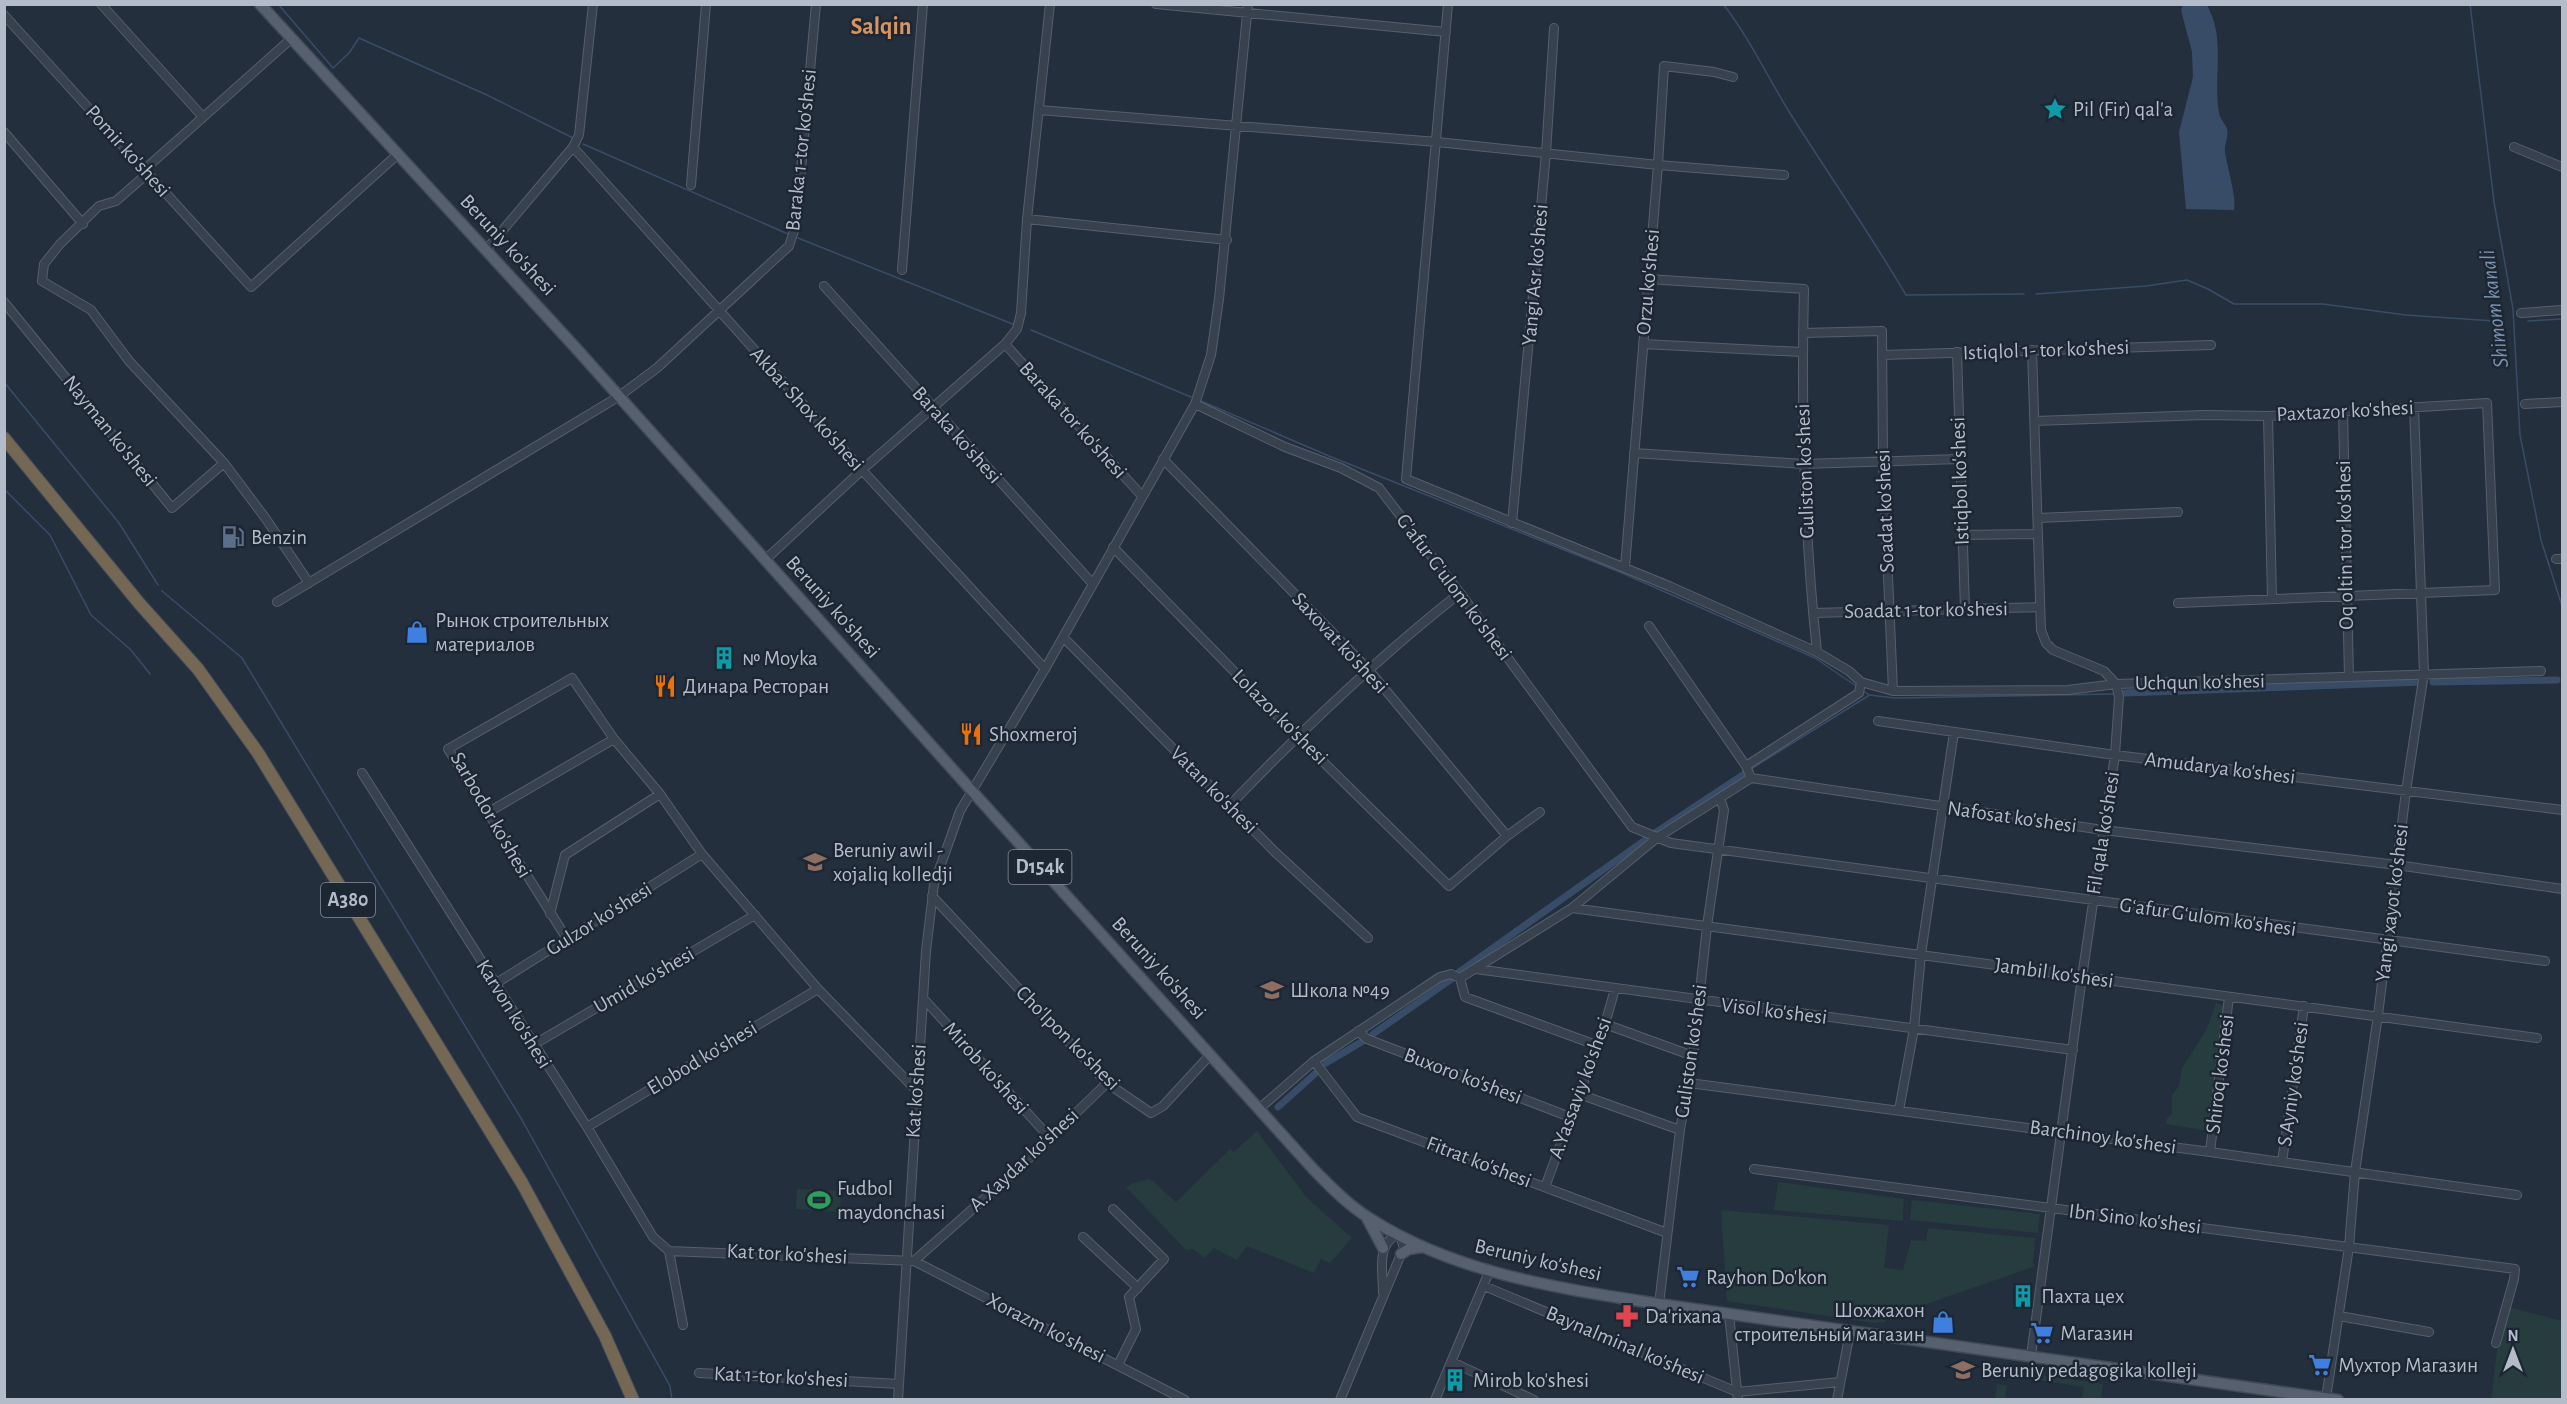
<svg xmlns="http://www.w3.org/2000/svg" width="2567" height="1404" viewBox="0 0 2567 1404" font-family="'Alegreya Sans',sans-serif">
	<rect width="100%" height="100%" fill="#242f3e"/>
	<path fill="#263c3f" d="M 2216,1003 L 2225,1006 L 2209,1131 L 2166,1124 L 2167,1118 L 2172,1114 L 2172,1095 L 2179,1086 L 2182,1068 L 2207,1029 Z
		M 1257,1131 L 1306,1197 L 1352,1238 L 1330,1263 L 1321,1259 L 1314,1273 L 1247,1246 L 1237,1260 L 1214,1248 L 1205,1258 L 1193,1249 L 1186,1250 L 1126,1187 L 1134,1183 L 1150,1179 L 1176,1202 L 1230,1149 L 1234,1152 Z
		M 1778,1182 L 1904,1199 L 1903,1221 L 1774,1210 Z
		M 797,1189 L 841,1191 L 840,1212 L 796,1209 Z
		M 1912,1200 L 2040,1214 L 2038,1233 L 1910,1220 Z
		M 1721,1210 L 1889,1225 L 1884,1268 L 1903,1270 L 1911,1240 L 1926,1241 L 1928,1228 L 2035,1238 L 2033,1267 L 1886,1318 L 1885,1322 L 1875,1323 L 1727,1301 Z
		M 2508,1307 L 2562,1321 L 2562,1399 L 2491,1400 L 2497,1351 Z
		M 2019,1372 L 2103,1384 L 2101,1399 L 2082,1399 L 2084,1387 L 2018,1377 Z
		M 1997,1384 L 2007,1386 L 2005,1399 L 1995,1399 Z"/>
	<path fill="#394c67" d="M 2183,5 L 2207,5 C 2226,39 2213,76 2219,113 C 2220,119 2225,123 2227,129 C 2229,136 2224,145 2225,152 C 2227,167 2237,198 2234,210 L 2186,209 L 2179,132 L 2193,77 L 2192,52 L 2181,10 Z"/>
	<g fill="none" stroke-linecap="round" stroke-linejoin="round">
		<path stroke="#394c67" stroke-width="1.5" d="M 278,4 L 333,68 L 349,53 L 359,38 L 487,95 L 573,138
			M 1723,4 C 1749,37 1766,74 1788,110 C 1827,172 1869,232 1906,295 L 2024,294
			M 2470,4 L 2494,202 L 2513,309 L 2520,435 L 2541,540 L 2562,606
			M 583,144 L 788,234
			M 798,238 L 1015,325
			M 2036,294 L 2146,286 L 2187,280 L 2208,289 L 2234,304 L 2323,304 L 2406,315 L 2494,321
			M 2528,321 L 2562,319
			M 1031,330 L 1191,397
			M 4,382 L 119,523 L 158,585
			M 1201,401 L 1329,456 L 1622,573 L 1815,658 L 1856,686
			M 4,489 L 50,535 L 91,615 L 131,650 L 150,674
			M 162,591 L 242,658 L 522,1120 L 670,1386 L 672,1400
			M 1863,691 L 1869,695 L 1895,698 L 2114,694
			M 1751,769 L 1868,696"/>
		<path stroke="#394c67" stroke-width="7" d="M 2433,682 L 2557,680
			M 2125,693 L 2423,682
			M 1655,833 L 1746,773
			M 1459,972 L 1648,838
			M 1373,1034 L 1453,978
			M 1326,1063 L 1363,1041
			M 1278,1107 L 1318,1071"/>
		<g stroke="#565f6c" stroke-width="10">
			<path id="minor" d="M 101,4 L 202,116
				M 1156,4 L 1446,32
				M 1448,4 L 1406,479 L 1669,586 L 1817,652 L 1849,671 L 1861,682 L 1893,691 L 2068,690 L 2116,684 L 2541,671
				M 4,15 L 251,287 L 398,154
				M 1039,110 L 1437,142 L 1658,165 L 1784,175
				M 4,132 L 83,224
				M 573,147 L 862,470 L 1045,669
				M 2514,147 L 2562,167
				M 145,169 L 292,38
				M 148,173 L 116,201 L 99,206 L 60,244 L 44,264 L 42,281 L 91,310 L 129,361 L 224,463 L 266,519 L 309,583
				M 691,185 L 706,4
				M 1027,219 L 1227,240
				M 486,250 L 573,147 L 579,135 L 593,4
				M 902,270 L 923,4
				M 1648,279 L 1804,289 C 1801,410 1804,531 1817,652
				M 824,286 L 1092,583
				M 4,302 L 172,508 L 224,463
				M 2521,313 L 2562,310
				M 1803,333 L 1882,331 L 1883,461 L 1893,691
				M 1005,344 L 1142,496
				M 1643,344 L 1802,352
				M 1957,352 L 1965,610
				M 1882,355 L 2211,345
				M 1195,404 L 1285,447 L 1341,468 L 1379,488 L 1460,593 L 1632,827 L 1671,843 L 2545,961
				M 2525,404 L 2562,402
				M 2343,412 L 2349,677
				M 2268,416 L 2272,599
				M 2035,421 L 2204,415 L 2268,416 L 2487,403 L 2495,590 L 2178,603
				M 1634,453 L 1804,464 L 1959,459
				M 1163,459 L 1368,669 L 1507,836
				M 2038,518 L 2178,512
				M 1512,523 L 1546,153 L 1554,28
				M 1961,535 L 2038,534
				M 1113,547 L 1297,736 L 1449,886 L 1507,836 L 1540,812
				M 2556,559 L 2562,559
				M 765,560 L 862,470 L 1005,344 L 1017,329 L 1021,313 L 1027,219 L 1050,4
				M 1625,567 L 1658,165 L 1664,66 L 1714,72 L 1733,77
				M 277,602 L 618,397 L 657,368 L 789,246 L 796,225 L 816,4
				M 1813,613 L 2040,607
				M 1649,626 L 1746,766 L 1751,778
				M 1063,637 L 1275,852 L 1368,938
				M 1878,721 L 2115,755 L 2562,810
				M 1746,766 L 1859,693 L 1861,682
				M 362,773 L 587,1127 L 653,1237 L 669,1251
				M 1751,778 L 2103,830 L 2397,865 L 2562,889
				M 1229,806 C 1302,730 1377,658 1460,593
				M 487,813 L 614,739
				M 932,896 L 1107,1083 L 1151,1113 L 1163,1106 L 1211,1054
				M 1572,908 L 2537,1038
				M 550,914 L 565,855 L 660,794
				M 567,939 L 448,749 L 572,678 L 614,739 L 660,794 L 702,854 L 818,989 L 916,1090
				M 1476,969 L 2073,1050
				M 1460,978 L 1465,997 L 1596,1045
				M 495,984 L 702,854
				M 923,998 L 1050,1138
				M 1605,1024 L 1693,1056
				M 1358,1031 L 1367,1039 L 1570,1117
				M 533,1045 L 755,915
				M 1314,1061 L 1357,1117 L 1667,1233
				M 1689,1083 L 2210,1152 L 2517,1195
				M 1579,1094 L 1680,1130
				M 1260,1108 L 1314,1061 L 1440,977 L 1451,974 L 1460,978 L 1572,908 L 1658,837 L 1751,778
				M 1899,1110 L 1914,1029 L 1921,954 L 1954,732
				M 587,1127 L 818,989
				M 2210,1152 L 2229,997
				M 2282,1162 L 2304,1006
				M 1754,1169 L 2515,1269 L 2514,1279 L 2496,1343
				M 1545,1187 L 1605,1024 L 1615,989
				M 1113,1209 L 1164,1259 L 1129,1297 L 1136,1329 L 1118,1365
				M 1083,1237 L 1138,1288
				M 669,1251 L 914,1261 L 1185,1400
				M 669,1251 L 683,1325
				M 914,1261 L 1020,1167 L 1107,1083
				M 1484,1286 L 1737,1392 L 1840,1382
				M 1383,1293 C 1383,1273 1376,1244 1397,1235
				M 1659,1304 L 1680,1130 L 1693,1056 L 1707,926 L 1724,810 L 1720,798
				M 1729,1314 L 1738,1400
				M 2339,1316 L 2429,1332
				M 2031,1356 L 2082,977 L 2115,755 L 2119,697 L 2116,684 L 2104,671 L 2053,650 L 2046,643 L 2041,630 L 2032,350
				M 1452,1362 L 1534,1400
				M 699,1373 L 899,1384
				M 2326,1398 L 2349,1247 L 2355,1172 L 2378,1015 L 2406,791 L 2424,673 L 2414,407
				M 898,1400 L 926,951 L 934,884 L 960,811 L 1045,669 L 1195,404 L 1211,355 L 1219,299 L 1248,4
				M 1340,1400 L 1401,1254 L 1404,1248 L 1400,1236
				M 1435,1400 L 1489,1272
				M 1837,1400 L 1850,1332"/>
		</g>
		<g stroke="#414a57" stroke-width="13">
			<path id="major" d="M 260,4 L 574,346 L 972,791 L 1314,1170 C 1331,1187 1348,1205 1369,1218 C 1456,1274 1559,1288 1659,1304 L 2338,1400
				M 1367,1218 L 1383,1248
				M 1401,1254 L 1409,1249 L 1423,1247"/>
		</g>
		<g stroke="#434c59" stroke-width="14">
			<path id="highway" d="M 4,438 L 139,603 L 198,669 L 258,753 L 522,1183 L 605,1336 L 633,1400"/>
		</g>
		<use href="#minor" stroke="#38414e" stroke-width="8"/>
		<use href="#major" stroke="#56606e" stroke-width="10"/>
		<use href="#highway" stroke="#746855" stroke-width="12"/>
	</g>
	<defs>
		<g id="sight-bare" transform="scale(1.8)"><path d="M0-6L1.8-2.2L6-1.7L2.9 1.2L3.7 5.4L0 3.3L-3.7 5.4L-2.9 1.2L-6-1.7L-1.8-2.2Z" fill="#0f9aa8" stroke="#1d2633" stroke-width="2.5" paint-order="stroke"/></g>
		<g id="fuel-bare" transform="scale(1.8)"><path d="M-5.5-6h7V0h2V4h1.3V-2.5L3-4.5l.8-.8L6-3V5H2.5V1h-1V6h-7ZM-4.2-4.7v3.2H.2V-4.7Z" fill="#5c6f8a" stroke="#1d2633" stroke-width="2.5" paint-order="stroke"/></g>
		<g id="shop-bare" transform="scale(1.8)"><path d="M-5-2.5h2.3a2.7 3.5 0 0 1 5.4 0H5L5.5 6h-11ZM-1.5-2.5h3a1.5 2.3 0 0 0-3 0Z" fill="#3f7fe0" stroke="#1d2633" stroke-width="2.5" paint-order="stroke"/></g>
		<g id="building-bare" transform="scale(1.8)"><path d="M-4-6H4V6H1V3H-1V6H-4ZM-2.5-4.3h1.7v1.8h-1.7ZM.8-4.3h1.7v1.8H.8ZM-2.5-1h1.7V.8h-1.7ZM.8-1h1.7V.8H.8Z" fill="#0f9aa8" stroke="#1d2633" stroke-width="2.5" paint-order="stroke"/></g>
		<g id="restaurant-bare" transform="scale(1.8)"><path d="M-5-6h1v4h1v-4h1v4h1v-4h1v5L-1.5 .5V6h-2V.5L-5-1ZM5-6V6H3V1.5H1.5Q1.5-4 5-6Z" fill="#e8710a" stroke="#1d2633" stroke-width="2.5" paint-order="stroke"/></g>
		<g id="university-bare" transform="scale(1.8)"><path d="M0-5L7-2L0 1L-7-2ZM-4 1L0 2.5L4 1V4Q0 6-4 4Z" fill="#8d6e63" stroke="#1d2633" stroke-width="2.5" paint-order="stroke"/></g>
		<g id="school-bare" transform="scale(1.8)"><path d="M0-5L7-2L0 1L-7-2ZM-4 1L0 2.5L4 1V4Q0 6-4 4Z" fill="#8d6e63" stroke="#1d2633" stroke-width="2.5" paint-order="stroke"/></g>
		<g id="stadium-bare" transform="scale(1.8)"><path d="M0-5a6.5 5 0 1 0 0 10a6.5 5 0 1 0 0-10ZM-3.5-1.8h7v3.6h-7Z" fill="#2e9e5b" stroke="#1d2633" stroke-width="2.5" paint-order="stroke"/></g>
		<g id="supermarket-bare" transform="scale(1.8)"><path d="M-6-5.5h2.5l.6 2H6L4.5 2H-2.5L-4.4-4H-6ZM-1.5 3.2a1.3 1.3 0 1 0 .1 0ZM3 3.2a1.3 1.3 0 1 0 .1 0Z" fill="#3f7fe0" stroke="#1d2633" stroke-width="2.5" paint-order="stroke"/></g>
		<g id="pharmacy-bare" transform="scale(1.8)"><path d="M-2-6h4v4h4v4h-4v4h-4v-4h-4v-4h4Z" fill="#e0444e" stroke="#1d2633" stroke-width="2.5" paint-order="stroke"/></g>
	</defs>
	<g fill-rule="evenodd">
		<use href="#sight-bare" x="2055" y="109"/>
		<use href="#fuel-bare" x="233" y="537"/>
		<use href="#shop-bare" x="417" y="632"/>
		<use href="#building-bare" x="724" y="658"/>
		<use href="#restaurant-bare" x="665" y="686"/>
		<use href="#restaurant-bare" x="971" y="734"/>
		<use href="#university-bare" x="815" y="862"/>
		<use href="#school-bare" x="1272" y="990"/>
		<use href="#stadium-bare" x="819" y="1200"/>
		<use href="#supermarket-bare" x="1688" y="1277"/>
		<use href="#building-bare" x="2023" y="1296"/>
		<use href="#pharmacy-bare" x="1627" y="1316"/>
		<use href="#shop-bare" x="1943" y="1322"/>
		<use href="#supermarket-bare" x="2042" y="1333"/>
		<use href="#supermarket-bare" x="2320" y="1365"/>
		<use href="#university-bare" x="1963" y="1370"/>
		<use href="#building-bare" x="1455" y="1380"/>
	</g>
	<g text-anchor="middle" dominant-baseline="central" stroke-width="5" stroke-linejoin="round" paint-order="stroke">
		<g fill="#1d2633" stroke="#878f9c" stroke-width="1.5">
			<rect x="1008.5" y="850" width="63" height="34" rx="4.5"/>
			<rect x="321" y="883" width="54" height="34" rx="4.5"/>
		</g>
		<g font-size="20" font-weight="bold" fill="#b4bcc9">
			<text x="1040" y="867">D154k</text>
			<text x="348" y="900">A380</text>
		</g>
		<g font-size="21" fill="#b4bcc9" stroke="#1d2633" text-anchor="start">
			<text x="2073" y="109">Pil (Fir) qal'a</text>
			<text x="251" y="537">Benzin</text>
			<text x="435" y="620">Рынок строительных<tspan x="435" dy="24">материалов</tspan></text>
			<text x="742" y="658">№ Moyka</text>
			<text x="683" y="686">Динара Ресторан</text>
			<text x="989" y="734">Shoxmeroj</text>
			<text x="833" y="850">Beruniy awil -<tspan x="833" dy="24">xojaliq kolledji</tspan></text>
			<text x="1290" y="990">Школа №49</text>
			<text x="837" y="1188">Fudbol<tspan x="837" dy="24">maydonchasi</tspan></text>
			<text x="1706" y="1277">Rayhon Do'kon</text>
			<text x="2041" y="1296">Пахта цех</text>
			<text x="1925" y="1310" text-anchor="end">Шохжахон<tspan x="1925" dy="24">строительный магазин</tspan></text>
			<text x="1645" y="1316">Da'rixana</text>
			<text x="2060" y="1333">Магазин</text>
			<text x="2338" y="1365">Мухтор Магазин</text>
			<text x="1981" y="1370">Beruniy pedagogika kolleji</text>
			<text x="1473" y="1380">Mirob ko'shesi</text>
		</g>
		<g font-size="21" fill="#b4bcc9" stroke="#1d2633">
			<text transform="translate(801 150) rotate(-84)">Baraka 1-tor ko'shesi</text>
			<text transform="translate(128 151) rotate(48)">Pomir ko'shesi</text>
			<text transform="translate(508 245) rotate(47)">Beruniy ko'shesi</text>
			<text transform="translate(1535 275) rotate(-85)">Yangi Asr ko'shesi</text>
			<text transform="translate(1648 282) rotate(-85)">Orzu ko'shesi</text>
			<text transform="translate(2046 350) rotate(-2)">Istiqlol 1- tor ko'shesi</text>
			<text transform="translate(807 409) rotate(48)">Akbar Shox ko'shesi</text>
			<text transform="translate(2345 411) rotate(-3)">Paxtazor ko'shesi</text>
			<text transform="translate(1073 420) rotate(48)">Baraka tor ko'shesi</text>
			<text transform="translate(110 431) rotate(51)">Nayman ko'shesi</text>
			<text transform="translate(957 435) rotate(48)">Baraka ko'shesi</text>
			<text transform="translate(1805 471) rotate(-92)">Guliston ko'shesi</text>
			<text transform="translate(1960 481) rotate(-92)">Istiqbol ko'shesi</text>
			<text transform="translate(1885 511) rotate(-92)">Soadat ko'shesi</text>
			<text transform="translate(2345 545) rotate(-91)">Oq oltin 1 tor ko'shesi</text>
			<text transform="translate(1454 587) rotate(53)">G'afur G'ulom ko'shesi</text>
			<text transform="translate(833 607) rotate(48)">Beruniy ko'shesi</text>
			<text transform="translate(1926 610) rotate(-1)">Soadat 1-tor ko'shesi</text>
			<text transform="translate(1340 643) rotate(47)">Saxovat ko'shesi</text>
			<text transform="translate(2200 682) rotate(-1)">Uchqun ko'shesi</text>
			<text transform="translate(1280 717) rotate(45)">Lolazor ko'shesi</text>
			<text transform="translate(2220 768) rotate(7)">Amudarya ko'shesi</text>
			<text transform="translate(1214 790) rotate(45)">Vatan ko'shesi</text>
			<text transform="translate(491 815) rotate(60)">Sarbodor ko'shesi</text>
			<text transform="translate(2012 817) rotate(8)">Nafosat ko'shesi</text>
			<text transform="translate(2103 833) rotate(-81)">Fil qala ko'shesi</text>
			<text transform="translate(2392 903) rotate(-83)">Yangi xayot ko'shesi</text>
			<text transform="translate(2208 917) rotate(8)">Gʻafur Gʻulom ko'shesi</text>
			<text transform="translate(599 919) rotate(-32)">Gulzor ko'shesi</text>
			<text transform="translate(1159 968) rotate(48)">Beruniy ko'shesi</text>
			<text transform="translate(2054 973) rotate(8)">Jambil ko'shesi</text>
			<text transform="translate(644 980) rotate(-30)">Umid ko'shesi</text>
			<text transform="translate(1774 1011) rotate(7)">Visol ko'shesi</text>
			<text transform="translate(514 1014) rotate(58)">Karvon ko'shesi</text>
			<text transform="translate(1068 1038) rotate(45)">Cho'lpon ko'shesi</text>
			<text transform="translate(1691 1051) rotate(-82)">Guliston ko'shesi</text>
			<text transform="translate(702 1058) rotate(-31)">Elobod ko'shesi</text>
			<text transform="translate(986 1068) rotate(48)">Mirob ko'shesi</text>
			<text transform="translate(2220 1074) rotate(-83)">Shiroq ko'shesi</text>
			<text transform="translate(1463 1076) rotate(21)">Buxoro ko'shesi</text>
			<text transform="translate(2293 1084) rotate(-82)">S.Ayniy ko'shesi</text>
			<text transform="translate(1580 1088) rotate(-70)">A.Yassaviy ko'shesi</text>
			<text transform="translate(916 1091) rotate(-86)">Kat ko'shesi</text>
			<text transform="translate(2103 1137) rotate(8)">Barchinoy ko'shesi</text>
			<text transform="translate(1024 1160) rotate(-43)">A.Xaydar ko'shesi</text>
			<text transform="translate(1479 1162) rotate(21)">Fitrat ko'shesi</text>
			<text transform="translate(2135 1219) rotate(7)">Ibn Sino ko'shesi</text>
			<text transform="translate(787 1254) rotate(3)">Kat tor ko'shesi</text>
			<text transform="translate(1538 1260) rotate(13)">Beruniy ko'shesi</text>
			<text transform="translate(1046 1328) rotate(27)">Xorazm ko'shesi</text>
			<text transform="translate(1625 1345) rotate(23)">Baynalminal ko'shesi</text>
			<text transform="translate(781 1377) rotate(3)">Kat 1-tor ko'shesi</text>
		</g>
		<g font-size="22" font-style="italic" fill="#7c92b1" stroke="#1d2633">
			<text transform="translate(2494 309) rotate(-97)">Shimom kanali</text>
		</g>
		<g font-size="24" font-weight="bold" fill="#d59563" stroke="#1d2633">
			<text x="881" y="27">Salqin</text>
		</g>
	</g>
	<rect width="2567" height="1404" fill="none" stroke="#b4bcc9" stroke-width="12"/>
	<g transform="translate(2513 1350)" stroke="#1d2633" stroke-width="4.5" paint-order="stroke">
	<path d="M0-4.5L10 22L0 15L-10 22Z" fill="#b4bcc9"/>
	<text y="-9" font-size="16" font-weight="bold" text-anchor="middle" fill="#b4bcc9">N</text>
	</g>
</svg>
